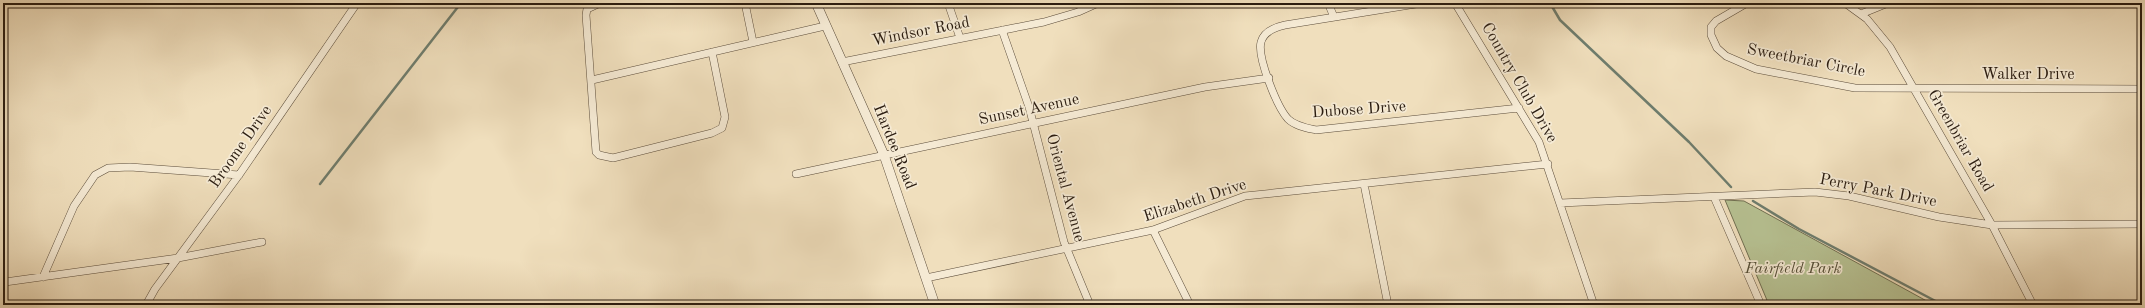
<svg xmlns="http://www.w3.org/2000/svg" width="2145" height="308" viewBox="0 0 2145 308" font-family="'Old Standard TT',serif">
	<rect width="100%" height="100%" fill="#f0dfbd"/>
	<filter id="stains"><feTurbulence type="fractalNoise" baseFrequency=".005" numOctaves="4"/><feColorMatrix values="0 0 0 0 .2 0 0 0 0 .09 0 0 0 0 .02 0 0 0 .5 -.17"/></filter>
	<radialGradient id="worn" r=".72"><stop offset=".6" stop-color="#630" stop-opacity="0"/><stop offset="1" stop-color="#630" stop-opacity=".3"/></radialGradient>
	<path fill="#b7c293" stroke="#706f52" d="M 1725,200 L 1744,201 L 1934,305 L 1769,305 Z"/>
	<g fill="none" stroke-linecap="round" stroke-linejoin="round">
		<path stroke="#6e7d6e" stroke-width="2.5" d="M 1550,3 L 1560,20 L 1689,142 L 1731,187
			M 320,184 L 461,3
			M 1753,201 L 1799,229 L 1943,305"/>
		<g stroke="#5c4d3b" stroke-width="8">
			<path id="minor" d="M 600,3 L 587,9 L 586,15 L 596,152 L 599,155 L 613,158 L 712,133 L 722,128 L 725,117 L 712,52
				M 745,3 L 753,42
				M 948,3 L 960,38
				M 1328,3 L 1334,17
				M 1422,3 L 1285,25 C 1276,27 1264,31 1261,42 C 1257,57 1277,107 1288,119 C 1295,126 1307,128 1316,130 L 1519,108
				M 1455,3 L 1539,142 L 1594,305
				M 1747,3 L 1716,21 L 1711,27 L 1711,35 L 1717,48 L 1726,56 L 1756,69 L 1855,88 L 2142,89
				M 1845,3 L 1867,19 L 1890,47 L 1992,225 L 2033,305
				M 3,4 L 8,3
				M 1861,14 L 1888,3
				M 1002,30 L 1029,107 L 1064,242 L 1090,305
				M 842,62 L 1044,22 L 1078,12 L 1098,3
				M 592,80 L 825,26
				M 796,174 L 1205,87 L 1269,78
				M 1364,184 L 1388,305
				M 1714,197 L 1761,305
				M 1560,203 L 1815,192 L 1849,196 L 1939,217 L 1992,225 L 2142,224
				M 1153,230 L 1190,305
				M 43,277 L 74,206 L 95,175 L 108,168 L 130,167 L 239,175
				M 926,278 L 1153,230 L 1245,196 L 1548,164
				M 5,282 L 178,258 L 262,242
				M 146,305 L 155,289 L 239,175 L 357,3"/>
		</g>
		<g stroke="#5c4d3b" stroke-width="10">
			<path id="tertiary" d="M 816,3 L 884,155 L 935,305"/>
		</g>
		<use href="#minor" stroke="#f5ead4" stroke-width="7"/>
		<use href="#tertiary" stroke="#f5ead4" stroke-width="9"/>
	</g>
	<g text-anchor="middle" dominant-baseline="central" stroke-width="3.5" stroke-linejoin="round" paint-order="stroke">
		<g font-size="16" fill="#2a1c10" stroke="#f5ead4">
			<text transform="translate(921 32) rotate(-11)">Windsor Road</text>
			<text transform="translate(1806 61) rotate(11)">Sweetbriar Circle</text>
			<text x="2028" y="75">Walker Drive</text>
			<text transform="translate(1519 83) rotate(60)">Country Club Drive</text>
			<text transform="translate(1029 110) rotate(-12)">Sunset Avenue</text>
			<text transform="translate(1359 110) rotate(-4)">Dubose Drive</text>
			<text transform="translate(1960 141) rotate(60)">Greenbriar Road</text>
			<text transform="translate(241 147) rotate(-55)">Broome Drive</text>
			<text transform="translate(894 147) rotate(68)">Hardee Road</text>
			<text transform="translate(1065 188) rotate(75)">Oriental Avenue</text>
			<text transform="translate(1878 191) rotate(11)">Perry Park Drive</text>
			<text transform="translate(1195 201) rotate(-18)">Elizabeth Drive</text>
		</g>
		<g font-size="16" font-style="italic" fill="#544e37" stroke="#f5ead4">
			<text x="1793" y="269">Fairfield Park</text>
		</g>
	</g>
	<rect width="2145" height="308" fill="none" stroke="#f0dfbd" stroke-width="16"/>
	<rect x="4" y="4" width="2137" height="300" fill="none" stroke="#2a1c10" stroke-width="2"/>
	<rect x="8" y="8" width="2129" height="292" fill="none" stroke="#2a1c10"/>
	<rect width="100%" height="100%" filter="url(#stains)"/>
	<rect width="100%" height="100%" fill="url(#worn)"/>
</svg>
